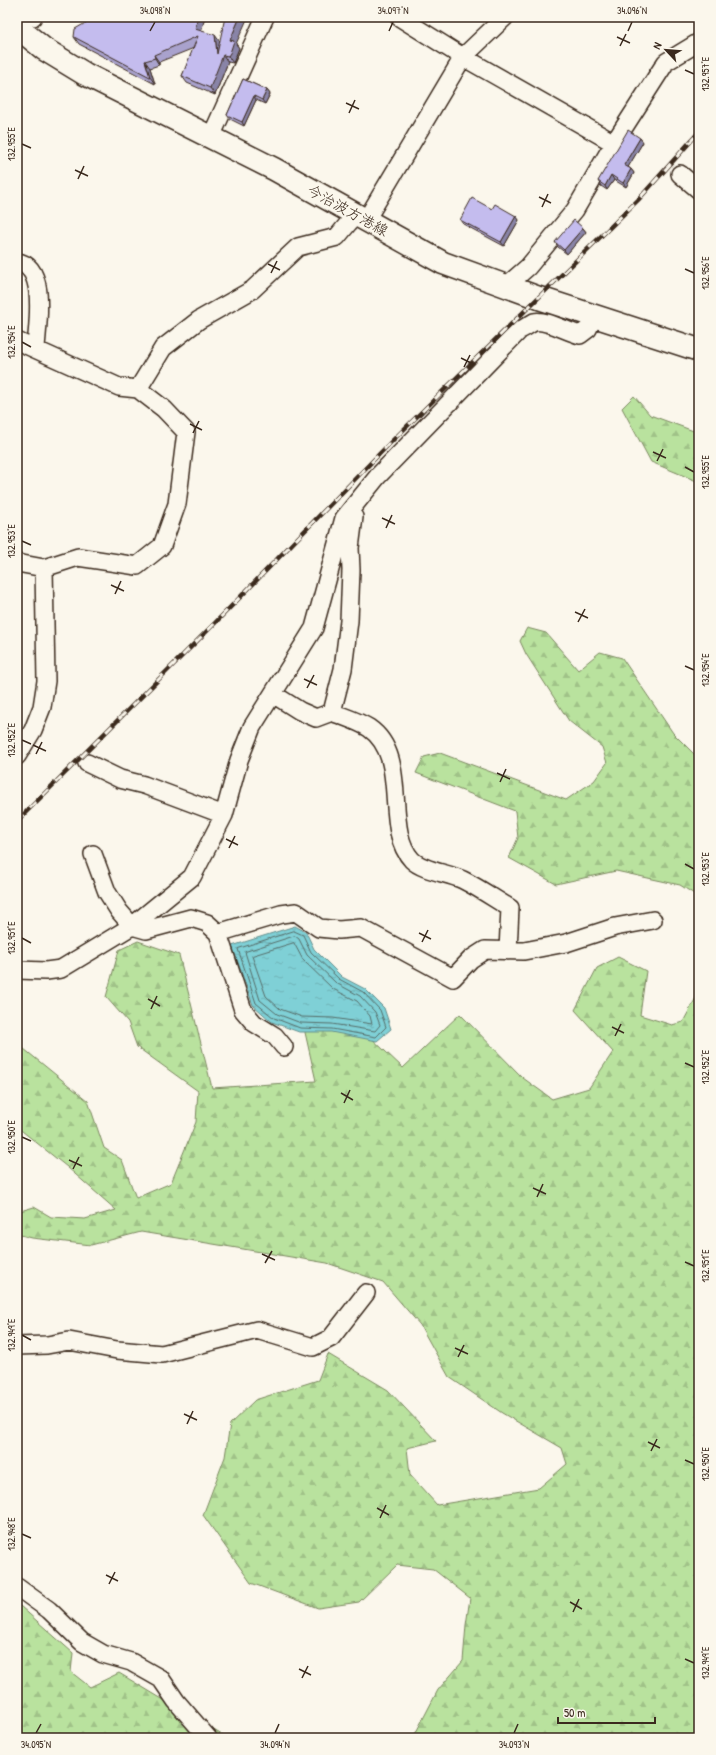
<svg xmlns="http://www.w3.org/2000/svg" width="716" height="1755" viewBox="0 0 716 1755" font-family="'Patrick Hand','Klee One',sans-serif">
	<defs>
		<pattern id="forest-firs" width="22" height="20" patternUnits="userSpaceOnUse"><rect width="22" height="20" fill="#b9e29e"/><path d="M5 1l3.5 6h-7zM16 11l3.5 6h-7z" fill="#a0c288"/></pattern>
		<pattern id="water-ripples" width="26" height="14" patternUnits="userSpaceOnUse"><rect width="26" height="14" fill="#7fd0d6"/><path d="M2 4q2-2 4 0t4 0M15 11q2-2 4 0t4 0" fill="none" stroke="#6fb3b7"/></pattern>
	</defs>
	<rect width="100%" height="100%" fill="#fbf7ec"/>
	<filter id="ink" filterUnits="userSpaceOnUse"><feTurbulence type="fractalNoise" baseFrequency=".025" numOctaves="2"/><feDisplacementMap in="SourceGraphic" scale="8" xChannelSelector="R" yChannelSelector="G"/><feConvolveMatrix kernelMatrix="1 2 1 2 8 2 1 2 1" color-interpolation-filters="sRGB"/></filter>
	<g filter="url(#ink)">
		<path fill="url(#forest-firs)" stroke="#7a865e" d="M 634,396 L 650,415 L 699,433 L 699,482 L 651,462 L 622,408 Z
			M 527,628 L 546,633 L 578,670 L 600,652 L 622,658 L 673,733 L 699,759 L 699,897 L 680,885 L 616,871 L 556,884 L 509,858 L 518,838 L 515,811 L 416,773 L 424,757 L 440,753 L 566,800 L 594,781 L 607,763 L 602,747 L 569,721 L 526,654 L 520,641 Z
			M 138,941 L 179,955 L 212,1088 L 316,1081 L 304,1028 L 367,1034 L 403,1068 L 460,1014 L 523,1078 L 552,1099 L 589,1088 L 613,1052 L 575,1010 L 597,968 L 618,957 L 646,971 L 640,1015 L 672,1025 L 683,1022 L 699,992 L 699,1738 L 413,1738 L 438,1690 L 463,1661 L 466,1625 L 470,1598 L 433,1569 L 397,1565 L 359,1602 L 318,1608 L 251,1583 L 203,1515 L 225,1457 L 230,1424 L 255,1400 L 318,1380 L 328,1354 L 388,1390 L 436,1441 L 407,1448 L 410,1475 L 437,1505 L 539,1488 L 567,1464 L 562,1448 L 502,1413 L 449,1377 L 420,1325 L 383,1282 L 327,1263 L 141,1232 L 91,1245 L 32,1238 L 17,1234 L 17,1212 L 34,1207 L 51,1217 L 85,1219 L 116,1210 L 67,1167 L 17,1127 L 17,1047 L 24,1049 L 88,1101 L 104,1148 L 122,1160 L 136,1198 L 171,1183 L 196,1122 L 198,1091 L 137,1047 L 128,1022 L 106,997 L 119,950 Z
			M 20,1606 L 73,1653 L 71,1672 L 90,1687 L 119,1673 L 227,1738 L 17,1738 L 17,1607 Z"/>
		<path fill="url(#water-ripples)" stroke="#648e8c" d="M 295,926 L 306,932 L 314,949 L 342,977 L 365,989 L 384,1008 L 391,1029 L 377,1041 L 331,1032 L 299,1032 L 272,1022 L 253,1005 L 232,946 Z"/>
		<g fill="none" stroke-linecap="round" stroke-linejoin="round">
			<path stroke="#566c68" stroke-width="1" d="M 294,931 L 303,935 L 311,952 L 339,979 L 363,992 L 380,1010 L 386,1027 L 376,1037 L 332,1029 L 300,1028 L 274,1018 L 256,1003 L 238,949 Z
				M 295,936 L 299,939 L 307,955 L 336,983 L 360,996 L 375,1012 L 380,1025 L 375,1031 L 332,1024 L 301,1023 L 277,1014 L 260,1000 L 245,952 Z
				M 294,943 L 303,960 L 333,989 L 357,1001 L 370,1016 L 372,1024 L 333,1018 L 302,1017 L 280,1009 L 266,996 L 252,956 Z"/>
			<g stroke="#3b2a1e" stroke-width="20">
				<path id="minor" d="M 399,17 L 463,57 L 614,143
					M 17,18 L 33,17
					M 211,137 L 265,17
					M 680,174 L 699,190
					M 366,220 L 463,57 L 505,17
					M 17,262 C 48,266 37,327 36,348
					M 505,287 L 528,267 L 575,210 L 614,143 L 666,62 L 699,42
					M 17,341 L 119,387 L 138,389 L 164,409 L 186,432 L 177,504 L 162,546 L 137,566 L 78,557 L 44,568 L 17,563
					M 138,389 L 163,348 L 199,320 L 252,290 L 298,247 L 337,237 L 356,214
					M 354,517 L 350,548 L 351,570 L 349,621 L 343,669 L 332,712 C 344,717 358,721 369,728 C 411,757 382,828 412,860 C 423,871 449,873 463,880 C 479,888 495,899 510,908 L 508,951
					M 273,694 L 300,711 L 316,718 L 332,712
					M 17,756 L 33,730 L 42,707 L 46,681 L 44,568
					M 87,763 L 120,779 L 144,785 L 224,815
					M 93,854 L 107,892 L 119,911 L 132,926 L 146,930 L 191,918 L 207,923 L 218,933 L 243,1010 L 254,1023 L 275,1036 L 284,1047
					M 218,933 L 281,914 L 296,912 L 319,928 L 339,930 L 361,928 L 453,978 L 471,959 L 485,950 L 524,951 L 566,943 L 615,927 L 653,920
					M 17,970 L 46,971 L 61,969 L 132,926 L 192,877 L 224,815 L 239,760 L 252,727 L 314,628 L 344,518 L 378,476 L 520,330 C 525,328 530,324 534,322 C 546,319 567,332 580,335 L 588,329 L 594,317
					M 17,1346 L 47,1345 L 69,1341 L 117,1350 L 162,1354 L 257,1330 L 313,1347 L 331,1338 L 366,1293
					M 17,1587 L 49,1610 L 82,1642 L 103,1654 L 131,1662 L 161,1679 L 176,1701 L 208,1738"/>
			</g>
			<g stroke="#3b2a1e" stroke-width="25">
				<path id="major" d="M 17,27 L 44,49 L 85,74 L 274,169 L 443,263 L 539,298 L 699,350"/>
			</g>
			<use href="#minor" stroke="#fbf7ec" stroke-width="17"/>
			<use href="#major" stroke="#fbf7ec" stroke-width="22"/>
			<g stroke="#3b2a1e" stroke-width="4.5">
				<path id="rail" d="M 17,821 L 215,623 L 392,441 L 638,200 L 699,132"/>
			</g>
			<use href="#rail" stroke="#fbf7ec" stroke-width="3" stroke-dasharray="9" stroke-linecap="butt"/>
		</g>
		<path fill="#a9a2cd" stroke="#3b2a1e" d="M 201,31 L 219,42 L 236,44 L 239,48 L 233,63 L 228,62 L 215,95 L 187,83 L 182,76 L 194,48 L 159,62 L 159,65 L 150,68 L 155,84 L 79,44 L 74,37 Z
			M 243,79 L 267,90 L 270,94 L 265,104 L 256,100 L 244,126 L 230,119 L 227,115 Z
			M 640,138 L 643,142 L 628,167 L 631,169 L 634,173 L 626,187 L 614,180 L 607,190 L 601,186 L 598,181 Z
			M 492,209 L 516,216 L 519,220 L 504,246 L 463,224 L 460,220 Z
			M 583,228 L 586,232 L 567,254 L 558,247 L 555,242 Z"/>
		<path fill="#8984a7" stroke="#3b2a1e" d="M 198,17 L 205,17 L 200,36 L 195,29 Z
			M 240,17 L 248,17 L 236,44 L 239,48 L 233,63 L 228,56 L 230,40 Z
			M 215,35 L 220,42 L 223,55 L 228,62 L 215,95 L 210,88 L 217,54 Z
			M 154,55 L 159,62 L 159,65 L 155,58 Z
			M 145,61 L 150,68 L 155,84 L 150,77 Z
			M 267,90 L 270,94 L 265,104 L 262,100 Z
			M 254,96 L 256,100 L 244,126 L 242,122 Z
			M 640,138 L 643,142 L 627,169 L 624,165 Z
			M 631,169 L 634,173 L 626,187 L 623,183 Z
			M 611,175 L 614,180 L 607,190 L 605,186 Z
			M 516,216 L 519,220 L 504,246 L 501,242 Z
			M 583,228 L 586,232 L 567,254 L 564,250 Z"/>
		<path fill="#c4bcee" stroke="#3b2a1e" d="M 96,17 L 198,17 L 195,29 L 215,35 L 217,54 L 225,17 L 240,17 L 230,40 L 234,41 L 230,53 L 228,56 L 223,55 L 210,88 L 182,76 L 198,36 L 154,55 L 155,58 L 145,61 L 150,77 L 74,37 L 75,29 Z
			M 243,79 L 267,90 L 262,100 L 254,96 L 242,122 L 227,115 Z
			M 628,130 L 640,138 L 624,165 L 631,169 L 623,183 L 611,175 L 605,186 L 598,181 Z
			M 472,198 L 492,209 L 495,204 L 516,216 L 501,242 L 460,220 Z
			M 574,220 L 583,228 L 564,250 L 555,242 Z"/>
	</g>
	<path fill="none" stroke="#3b2a1e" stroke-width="1.5" d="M 150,31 L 155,22M 389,31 L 393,22M 628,31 L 632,22M 617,37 L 630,43M 620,46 L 626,34M 685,70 L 694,74M 346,103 L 359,109M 349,113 L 355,100M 22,144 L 31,148M 75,170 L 88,176M 78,179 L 84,166M 539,197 L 551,203M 542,207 L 548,194M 268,264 L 280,270M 685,269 L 694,273M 271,273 L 277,261M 22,342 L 31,347M 461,358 L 473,364M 464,367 L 470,355M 190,424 L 202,430M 193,433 L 199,421M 653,452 L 666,458M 657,461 L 663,449M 685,467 L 694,472M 382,518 L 395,524M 386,528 L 392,515M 22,541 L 31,545M 111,585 L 124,591M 115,594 L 121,581M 575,612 L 588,618M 578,622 L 585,609M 685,666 L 694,670M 304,679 L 317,685M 307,688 L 314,675M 22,740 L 31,744M 33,745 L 46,751M 36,754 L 42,742M 497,773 L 510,779M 500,782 L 506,769M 226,839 L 238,845M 229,848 L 235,836M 685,864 L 694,869M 419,933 L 431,939M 22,938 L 31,943M 422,942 L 428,930M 148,999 L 160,1006M 151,1009 L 157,996M 612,1027 L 624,1033M 615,1036 L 621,1024M 685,1063 L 694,1067M 341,1093 L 353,1100M 344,1103 L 350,1090M 22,1137 L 31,1141M 69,1160 L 82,1166M 73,1169 L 79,1157M 533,1188 L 546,1194M 537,1197 L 543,1184M 262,1254 L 275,1260M 685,1262 L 694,1266M 265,1263 L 272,1251M 22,1335 L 31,1340M 455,1348 L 468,1354M 458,1357 L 464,1345M 184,1414 L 197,1420M 187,1424 L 193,1411M 648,1442 L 660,1448M 651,1451 L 657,1439M 685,1460 L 694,1464M 377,1508 L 389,1515M 380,1518 L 386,1505M 22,1534 L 31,1538M 106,1575 L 118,1581M 109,1584 L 115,1572M 570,1602 L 582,1609M 573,1612 L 579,1599M 685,1659 L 694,1663M 299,1669 L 311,1675M 302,1678 L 308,1666M 36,1733 L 41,1724M 275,1733 L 279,1724M 514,1733 L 518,1724"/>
	<g text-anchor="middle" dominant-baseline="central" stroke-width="4" stroke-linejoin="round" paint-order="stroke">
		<g font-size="15" fill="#3b2a1e" stroke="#fbf7ec">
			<text transform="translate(348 210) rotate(29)">今治波方港線</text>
		</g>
	</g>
	<rect width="716" height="1755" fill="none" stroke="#fbf7ec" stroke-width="44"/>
	<g transform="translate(666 50) rotate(296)" stroke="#fbf7ec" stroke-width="3" paint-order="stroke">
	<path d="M0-3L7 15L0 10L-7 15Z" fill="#3b2a1e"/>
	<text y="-6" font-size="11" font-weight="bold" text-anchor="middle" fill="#3b2a1e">N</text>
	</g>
	<path d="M558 1717v6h97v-6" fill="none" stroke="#3b2a1e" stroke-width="2"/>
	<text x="564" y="1717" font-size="12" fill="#3b2a1e" stroke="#fbf7ec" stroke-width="3" paint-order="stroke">50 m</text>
	<rect x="22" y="22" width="672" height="1711" fill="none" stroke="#3b2a1e" stroke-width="1.5"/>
	<g font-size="10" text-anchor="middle" fill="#3b2a1e">
		<text x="155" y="14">34.098°N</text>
		<text x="393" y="14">34.097°N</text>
		<text x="632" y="14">34.096°N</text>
		<text transform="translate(705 74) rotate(-90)" y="4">132.957°E</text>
		<text transform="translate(11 144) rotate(-90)" y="4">132.955°E</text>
		<text transform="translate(705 273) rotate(-90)" y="4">132.956°E</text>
		<text transform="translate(11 342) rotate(-90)" y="4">132.954°E</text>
		<text transform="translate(705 472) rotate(-90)" y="4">132.955°E</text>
		<text transform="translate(11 541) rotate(-90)" y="4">132.953°E</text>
		<text transform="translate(705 670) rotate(-90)" y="4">132.954°E</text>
		<text transform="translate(11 740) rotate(-90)" y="4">132.952°E</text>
		<text transform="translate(705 869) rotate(-90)" y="4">132.953°E</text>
		<text transform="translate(11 938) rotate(-90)" y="4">132.951°E</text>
		<text transform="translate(705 1067) rotate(-90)" y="4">132.952°E</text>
		<text transform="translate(11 1137) rotate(-90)" y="4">132.950°E</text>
		<text transform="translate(705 1266) rotate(-90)" y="4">132.951°E</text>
		<text transform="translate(11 1335) rotate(-90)" y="4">132.949°E</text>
		<text transform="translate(705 1464) rotate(-90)" y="4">132.950°E</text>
		<text transform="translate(11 1534) rotate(-90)" y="4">132.948°E</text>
		<text transform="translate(705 1663) rotate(-90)" y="4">132.949°E</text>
		<text x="36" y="1748">34.095°N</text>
		<text x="275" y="1748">34.094°N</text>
		<text x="514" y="1748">34.093°N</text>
	</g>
</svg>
